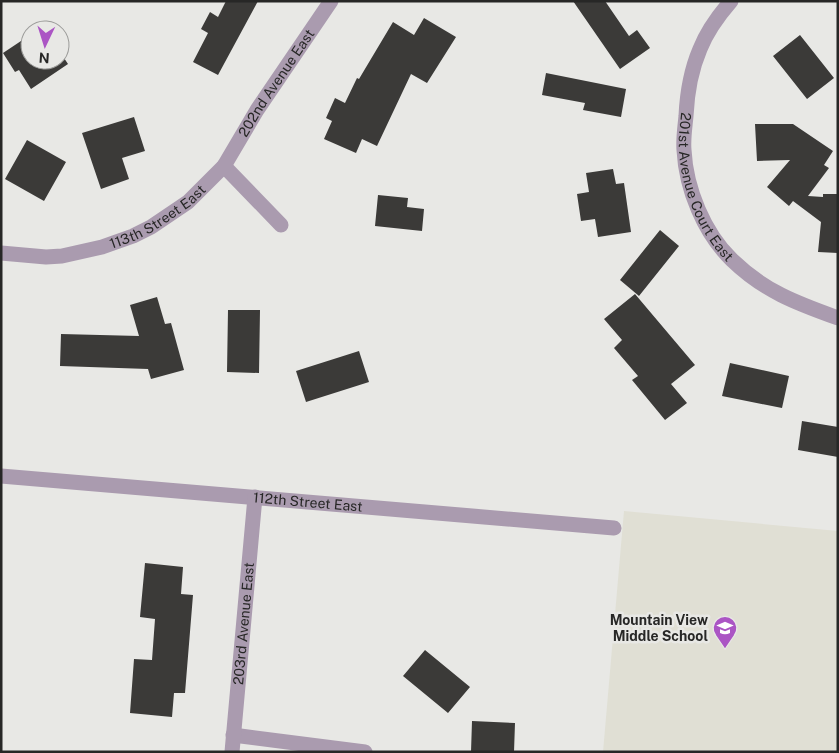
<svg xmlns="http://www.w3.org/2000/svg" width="839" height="753" viewBox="0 0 839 753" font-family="'Public Sans',sans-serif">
	<rect width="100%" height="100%" fill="#e8e8e5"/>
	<path fill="#e0dfd4" d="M 624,511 L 838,531 L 838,752 L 603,752 Z"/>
	<path fill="#3b3a38" d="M 226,1 L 258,1 L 218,75 L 193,62 L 208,33 L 201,29 L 210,12 L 218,17 Z
		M 573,1 L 605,1 L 629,36 L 637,30 L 650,48 L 620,69 Z
		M 424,18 L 456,37 L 427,83 L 411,74 L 377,146 L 362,139 L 356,153 L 324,139 L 332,121 L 326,118 L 335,98 L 345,103 L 357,78 L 359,79 L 393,22 L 414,35 Z
		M 30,35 L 30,60 L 60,60 L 60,52 L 68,64 L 31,89 L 19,70 L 15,72 L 3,53 Z
		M 800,35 L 834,78 L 807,99 L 773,56 Z
		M 546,73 L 626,89 L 621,117 L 583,110 L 585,103 L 542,95 Z
		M 134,117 L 145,151 L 122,158 L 129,179 L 101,189 L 82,133 Z
		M 755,124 L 793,124 L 833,151 L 824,165 L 829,168 L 808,196 L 823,197 L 823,194 L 838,194 L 838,253 L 818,252 L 821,222 L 793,201 L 789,206 L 767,187 L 790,160 L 757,161 Z
		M 27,140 L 66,162 L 44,201 L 5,179 Z
		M 613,169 L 616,184 L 624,183 L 631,232 L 598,237 L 595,219 L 581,221 L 577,194 L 589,192 L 586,173 Z
		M 378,195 L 408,198 L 407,207 L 424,209 L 422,231 L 375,226 Z
		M 660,230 L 679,246 L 639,296 L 620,280 Z
		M 635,294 L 695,365 L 671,384 L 687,403 L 665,420 L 632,380 L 638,376 L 614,348 L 622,340 L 604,319 Z
		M 157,297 L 165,324 L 171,323 L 184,370 L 151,379 L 148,369 L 60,366 L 61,334 L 139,336 L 130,305 Z
		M 228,310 L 260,310 L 259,373 L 227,372 Z
		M 359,351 L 369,382 L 306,402 L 296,371 Z
		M 730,363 L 789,376 L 782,408 L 722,396 Z
		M 802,421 L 838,427 L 838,457 L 798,450 Z
		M 145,563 L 183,567 L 181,594 L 193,595 L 185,693 L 174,693 L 172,717 L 130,713 L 134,659 L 152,660 L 155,619 L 140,617 Z
		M 425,650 L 470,687 L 448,713 L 403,676 Z
		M 472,721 L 515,723 L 514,752 L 471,752 Z"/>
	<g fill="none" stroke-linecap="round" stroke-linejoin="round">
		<g stroke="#aa9baf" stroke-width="15">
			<path id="s1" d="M 731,1 C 718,16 707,31 700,49 C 691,70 687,94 686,116 C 685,127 683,139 684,150 C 686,189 704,233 732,260 C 764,291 796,303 838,318"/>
			<path d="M 224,166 L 281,225"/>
			<path id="s2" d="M 1,253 L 46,257 L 62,256 L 102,247 L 133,236 L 151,227 L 188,202 L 224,166 L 257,110 L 331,1"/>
			<path id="s3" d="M 1,476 L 614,528"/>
			<path d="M 233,735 L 365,752"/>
			<path id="s4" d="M 232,752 L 255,497"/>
		</g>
	</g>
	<defs>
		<g id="school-pin" transform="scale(1.25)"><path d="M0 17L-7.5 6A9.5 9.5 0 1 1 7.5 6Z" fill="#ab55c4" stroke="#e8e8e5"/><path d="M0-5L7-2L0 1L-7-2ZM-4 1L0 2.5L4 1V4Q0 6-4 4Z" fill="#fff"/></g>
	</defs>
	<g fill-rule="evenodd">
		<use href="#school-pin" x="725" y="628"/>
	</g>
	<g text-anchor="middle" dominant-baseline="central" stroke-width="5" stroke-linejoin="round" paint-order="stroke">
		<g font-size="14" fill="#272726" stroke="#e8e8e5">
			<text stroke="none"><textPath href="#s2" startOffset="349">202nd Avenue East</textPath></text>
			<text stroke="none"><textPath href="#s1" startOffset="202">201st Avenue Court East</textPath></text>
			<text stroke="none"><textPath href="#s2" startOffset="166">113th Street East</textPath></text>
			<text stroke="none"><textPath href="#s3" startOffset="308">112th Street East</textPath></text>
			<text stroke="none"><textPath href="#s4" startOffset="129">203rd Avenue East</textPath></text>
		</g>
		<g font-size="14" font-weight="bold" fill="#272726" stroke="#e8e8e5" text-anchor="end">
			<text x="708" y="620">Mountain View<tspan x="708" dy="16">Middle School</tspan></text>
		</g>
	</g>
	<rect width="839" height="753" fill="none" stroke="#272726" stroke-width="5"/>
	<g transform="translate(45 45) rotate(184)"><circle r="24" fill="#e8e8e5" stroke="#9b9b99"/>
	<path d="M0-4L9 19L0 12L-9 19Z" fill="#ab55c4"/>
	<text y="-8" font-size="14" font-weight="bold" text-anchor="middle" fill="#272726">N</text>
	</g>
</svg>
